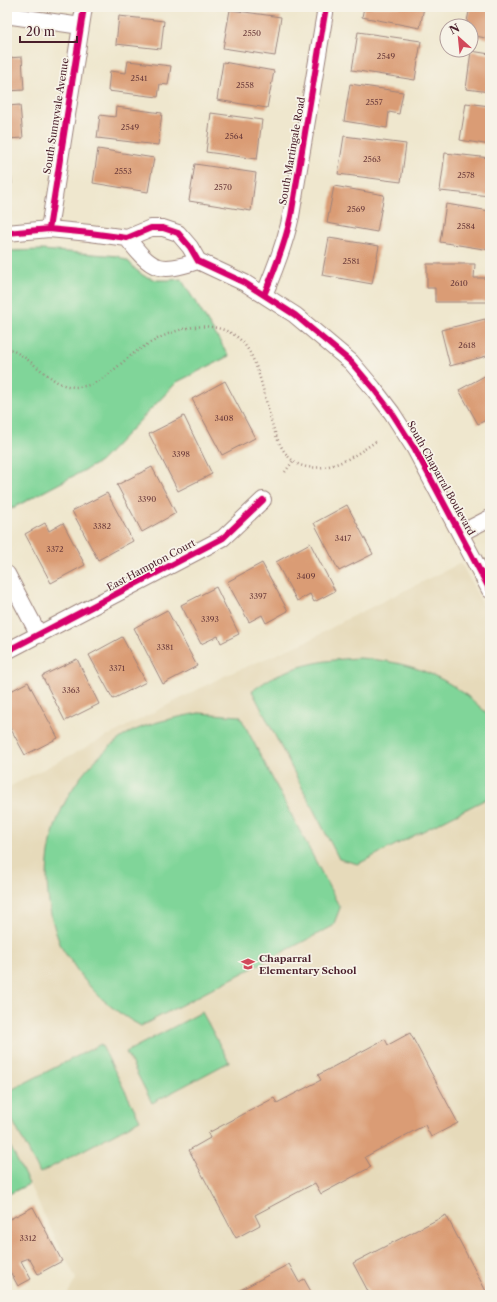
<svg xmlns="http://www.w3.org/2000/svg" width="497" height="1302" viewBox="0 0 497 1302" font-family="'Libre Caslon Text',serif">
	<rect width="100%" height="100%" fill="#f7f3e8"/>
	<filter id="ink" filterUnits="userSpaceOnUse"><feTurbulence type="fractalNoise" baseFrequency=".025" numOctaves="2"/><feDisplacementMap in="SourceGraphic" scale="8" xChannelSelector="R" yChannelSelector="G"/><feConvolveMatrix kernelMatrix="1 2 1 2 8 2 1 2 1" color-interpolation-filters="sRGB"/></filter>
	<filter id="wash" filterUnits="userSpaceOnUse"><feTurbulence type="fractalNoise" baseFrequency=".012" numOctaves="4" result="noise"/><feDisplacementMap in="SourceGraphic" scale="16" xChannelSelector="R" yChannelSelector="G"/><feGaussianBlur stdDeviation="0.9" result="paint"/><feColorMatrix in="noise" values="0 0 0 0 0 0 0 0 0 0 0 0 0 0 0 0 0 1.4 0 .05"/><feComposite in="paint" operator="in"/></filter>
	<g filter="url(#wash)">
		<rect width="100%" height="100%" fill="#efe7ce"/>
		<path fill="#e6daba" d="M 461,563 L 490,618 L 490,1295 L 67,1295 L 76,1279 L 7,1140 L 7,788 L 222,677 L 310,640 L 345,620 Z"/>
		<path fill="#80d599" stroke="#657a62" d="M 42,250 L 118,256 L 129,262 L 135,269 L 144,276 L 157,280 L 169,280 L 181,279 L 229,356 L 177,382 L 100,462 L 7,511 L 7,251 Z
			M 359,658 C 398,661 430,669 462,692 C 472,699 481,708 490,716 L 490,797 L 358,864 L 339,859 L 252,691 C 259,686 266,681 273,677 C 300,664 330,659 359,658 Z
			M 199,713 L 240,716 L 340,908 L 333,926 L 141,1026 C 111,1010 89,990 71,961 C 67,956 63,951 61,946 C 35,885 46,814 90,766 C 101,754 114,742 127,734 C 150,722 174,718 199,713 Z
			M 202,1012 L 229,1062 L 152,1103 L 126,1052 Z
			M 101,1044 L 140,1120 L 40,1173 L 7,1110 L 7,1092 Z
			M 7,1140 L 29,1184 L 7,1195 Z"/>
		<g id="blocks">
			<path fill="#da9c74" d="M 364,7 L 424,7 L 420,28 L 362,17 Z
				M 470,7 L 490,7 L 490,39 L 471,35 L 471,26 L 466,26 Z
				M 230,10 L 281,17 L 275,56 L 223,48 Z
				M 119,16 L 164,21 L 161,49 L 116,44 Z
				M 358,32 L 421,41 L 415,80 L 352,70 Z
				M 471,51 L 490,54 L 490,92 L 466,89 Z
				M 22,57 L 24,90 L 7,91 L 7,58 Z
				M 128,61 L 171,66 L 168,85 L 160,84 L 158,97 L 108,91 L 110,71 L 126,73 Z
				M 223,62 L 274,71 L 267,108 L 217,100 Z
				M 350,84 L 403,92 L 399,114 L 389,112 L 387,128 L 344,121 Z
				M 466,103 L 490,106 L 490,145 L 460,140 Z
				M 20,105 L 23,138 L 7,139 L 7,106 Z
				M 116,107 L 162,113 L 158,145 L 97,138 L 100,115 L 115,117 Z
				M 211,113 L 262,120 L 257,159 L 206,152 Z
				M 344,136 L 406,144 L 401,182 L 338,174 Z
				M 98,149 L 154,158 L 148,192 L 93,183 Z
				M 7,153 L 10,153 L 12,184 L 7,185 Z
				M 445,153 L 490,158 L 490,196 L 440,191 Z
				M 195,164 L 256,173 L 251,211 L 189,201 Z
				M 334,186 L 384,195 L 377,232 L 327,223 Z
				M 446,204 L 490,211 L 490,250 L 440,242 Z
				M 329,238 L 379,246 L 372,284 L 322,275 Z
				M 427,264 L 475,264 L 474,278 L 490,278 L 490,302 L 435,302 L 435,288 L 427,288 Z
				M 485,319 L 490,333 L 490,355 L 450,366 L 441,330 Z
				M 490,373 L 490,418 L 478,424 L 459,390 Z
				M 225,381 L 255,438 L 222,455 L 192,399 Z
				M 184,416 L 212,474 L 178,491 L 149,434 Z
				M 152,467 L 176,513 L 142,532 L 117,485 Z
				M 107,493 L 133,541 L 98,560 L 72,511 Z
				M 347,505 L 373,554 L 339,571 L 314,523 Z
				M 45,523 L 49,531 L 63,523 L 85,565 L 51,583 L 25,534 Z
				M 310,543 L 335,591 L 314,602 L 310,594 L 297,601 L 276,562 Z
				M 262,563 L 288,611 L 266,623 L 262,615 L 249,622 L 227,582 Z
				M 216,587 L 239,634 L 221,643 L 218,636 L 201,644 L 181,605 Z
				M 167,610 L 197,666 L 163,684 L 134,628 Z
				M 122,637 L 146,682 L 113,699 L 89,655 Z
				M 77,659 L 99,704 L 65,721 L 42,676 Z
				M 28,682 L 58,738 L 25,755 L 7,722 L 7,693 Z
				M 410,1033 L 458,1123 L 431,1137 L 425,1125 L 365,1157 L 371,1167 L 321,1194 L 315,1183 L 255,1215 L 260,1225 L 236,1238 L 189,1150 L 210,1138 L 208,1133 L 274,1098 L 277,1103 L 321,1080 L 318,1075 L 385,1039 L 388,1045 Z
				M 33,1207 L 62,1261 L 38,1274 L 29,1258 L 21,1261 L 31,1279 L 18,1286 L 7,1266 L 7,1213 L 10,1219 Z
				M 446,1215 L 488,1295 L 370,1295 L 353,1263 Z
				M 289,1264 L 299,1282 L 304,1279 L 313,1295 L 231,1295 Z"/>
		</g>
	</g>
	<g filter="url(#ink)">
		<use href="#blocks" fill-opacity="0" stroke="#9c837c" stroke-width="1"/>
		<g fill="none" stroke-linecap="round" stroke-linejoin="round">
			<g stroke="#9c837c" stroke-width="18">
				<path id="street" d="M 7,17 L 12,16 L 81,26
					M 49,229 L 84,7
					M 7,233 L 49,229 L 90,233 L 127,238 L 151,228 L 163,228 L 178,233 L 190,247 L 198,261 L 245,283 L 295,315 L 351,362 L 373,388 L 392,413 L 415,449 L 490,590
					M 127,238 C 152,270 158,274 198,261
					M 264,295 C 275,269 285,244 291,216 L 326,7
					M 461,533 L 490,518
					M 7,574 L 39,635
					M 7,651 L 223,538 L 263,500"/>
			</g>
			<path stroke="#9c837c" stroke-width="2.5" stroke-dasharray="1 3" stroke-linecap="butt" d="M 7,348 C 20,353 31,362 42,371 C 51,377 57,384 68,386 C 98,392 115,366 137,351 C 164,333 200,317 231,333 C 275,356 258,458 307,467 C 334,471 356,455 378,440
				M 285,472 L 293,461"/>
			<use href="#street" stroke="#fff" stroke-width="16"/>
			<g stroke="#f7f3e8" stroke-width="8">
				<path id="cycleway" d="M 49,229 L 84,7
					M 7,233 L 49,229 L 90,233 L 127,238 L 151,228 L 163,228 L 178,233 L 190,247 L 198,261 L 245,283 L 295,315 L 351,362 L 373,388 L 392,413 L 415,449 L 490,590
					M 264,295 C 275,269 285,244 291,216 L 326,7
					M 7,651 L 223,538 L 263,500"/>
			</g>
			<use href="#cycleway" stroke="#d6006c" stroke-width="6"/>
		</g>
	</g>
	<defs>
		<g id="school-bare" transform="scale(1.08)"><path d="M0-5L7-2L0 1L-7-2ZM-4 1L0 2.5L4 1V4Q0 6-4 4Z" fill="#d1495b" stroke="#f7f3e8" stroke-width="2.5" paint-order="stroke"/></g>
	</defs>
	<g fill-rule="evenodd">
		<use href="#school-bare" x="248" y="964"/>
	</g>
	<g text-anchor="middle" dominant-baseline="central" stroke-width="3.5" stroke-linejoin="round" paint-order="stroke">
		<g font-size="8" fill="#6e3e3d">
			<text x="252" y="33">2550</text>
			<text x="386" y="56">2549</text>
			<text x="139" y="78">2541</text>
			<text x="245" y="85">2558</text>
			<text x="374" y="102">2557</text>
			<text x="130" y="127">2549</text>
			<text x="234" y="136">2564</text>
			<text x="372" y="159">2563</text>
			<text x="123" y="171">2553</text>
			<text x="466" y="175">2578</text>
			<text x="223" y="187">2570</text>
			<text x="356" y="209">2569</text>
			<text x="466" y="226">2584</text>
			<text x="351" y="261">2581</text>
			<text x="459" y="283">2610</text>
			<text x="467" y="345">2618</text>
			<text x="224" y="418">3408</text>
			<text x="181" y="454">3398</text>
			<text x="147" y="499">3390</text>
			<text x="102" y="526">3382</text>
			<text x="343" y="538">3417</text>
			<text x="55" y="549">3372</text>
			<text x="306" y="576">3409</text>
			<text x="258" y="596">3397</text>
			<text x="210" y="619">3393</text>
			<text x="165" y="647">3381</text>
			<text x="117" y="668">3371</text>
			<text x="71" y="690">3363</text>
			<text x="28" y="1238">3312</text>
		</g>
		<g font-size="10" fill="#4a1f2b" stroke="#f7f3e8">
			<text transform="translate(56 116) rotate(-81)">South Sunnyvale Avenue</text>
			<text transform="translate(292 151) rotate(-80)">South Martingale Road</text>
			<text transform="translate(441 478) rotate(61)">South Chaparral Boulevard</text>
			<text transform="translate(151 565) rotate(-28)">East Hampton Court</text>
		</g>
		<g font-size="10" font-weight="bold" fill="#4a1f2b" stroke="#f7f3e8" text-anchor="start">
			<text x="259" y="958">Chaparral<tspan x="259" dy="12">Elementary School</tspan></text>
		</g>
	</g>
	<rect width="497" height="1302" fill="none" stroke="#f7f3e8" stroke-width="24"/>
	<g transform="translate(459 38) rotate(333)"><circle r="19" fill="#f7f3e8" stroke="#b29e9c"/>
	<path d="M0-3L7 15L0 10L-7 15Z" fill="#d1495b"/>
	<text y="-6" font-size="11" font-weight="bold" text-anchor="middle" fill="#4a1f2b">N</text>
	</g>
	<path d="M20 36v6h57v-6" fill="none" stroke="#4a1f2b" stroke-width="2"/>
	<text x="26" y="36" font-size="12" fill="#4a1f2b" stroke="#f7f3e8" stroke-width="3" paint-order="stroke">20 m</text>
</svg>
